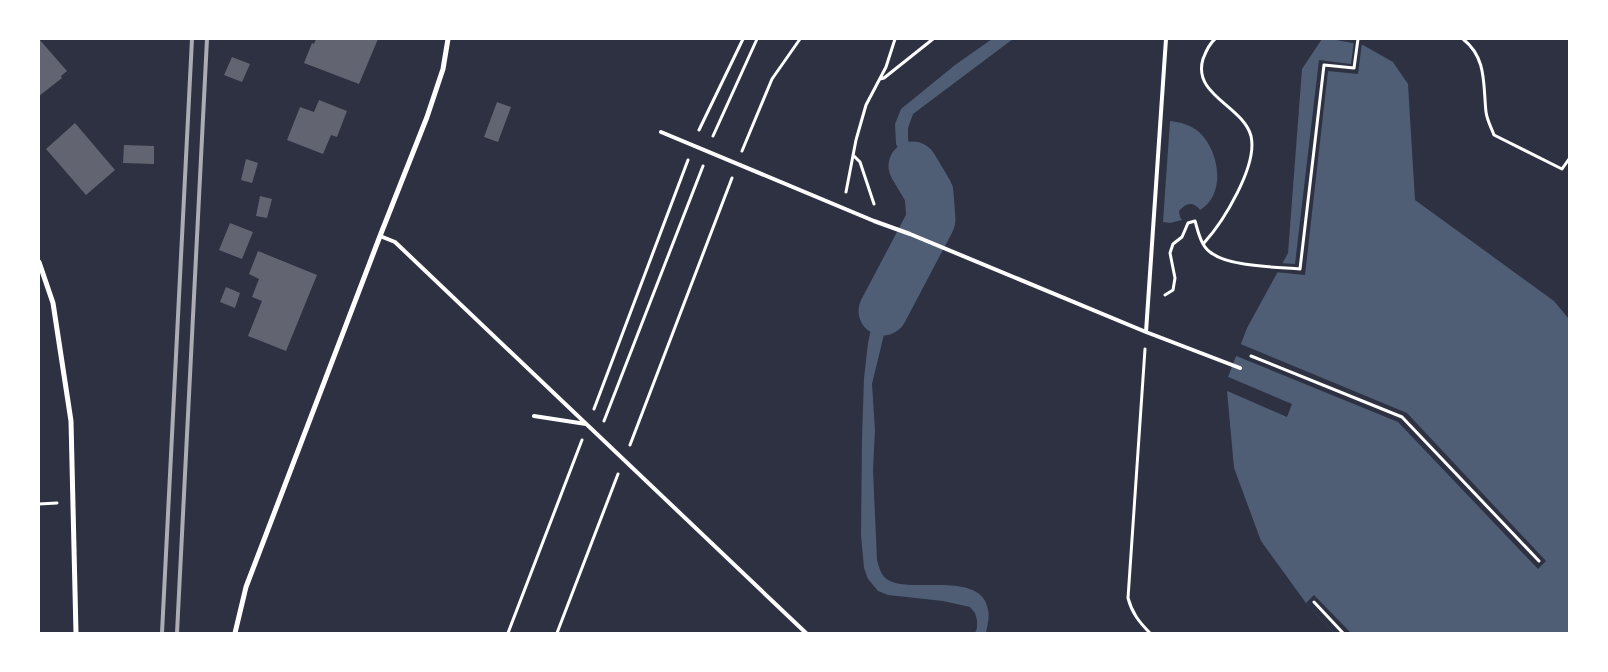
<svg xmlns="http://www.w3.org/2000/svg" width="1608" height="672" viewBox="0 0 1608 672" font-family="Helvetica,sans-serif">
	<rect width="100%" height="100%" fill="#2d3142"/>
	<path fill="#4f5d75" d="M 992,39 L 1013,39 L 913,114 L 908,128 L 908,140 L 915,155 L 936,185 L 940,203 L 940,220 L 937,232 L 918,222 L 922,209 L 920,192 L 896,144 L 895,124 L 901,109 L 955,65 Z
		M 1322,39 L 1331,39 L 1363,45 L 1393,62 L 1408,84 L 1415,200 L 1554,301 L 1569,319 L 1569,633 L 1334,633 L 1306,603 L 1261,541 L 1234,468 L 1227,391 L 1228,377 L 1247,328 L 1288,253 L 1302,69 Z
		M 1170,121 C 1180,122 1191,125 1199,132 C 1219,150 1227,194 1200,210 C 1193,201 1186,203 1179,211 L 1180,217 L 1182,220 L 1170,223 L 1163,222 Z
		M 907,249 L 921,254 L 897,295 L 887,322 L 872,384 L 875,430 L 873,470 L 877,560 C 879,567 881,576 888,580 C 912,594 982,570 988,610 C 990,617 987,626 986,633 L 975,633 L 977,628 L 977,620 L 975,613 L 970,607 L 943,601 L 888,595 L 878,591 L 868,579 L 864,568 L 861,536 L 862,438 L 864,378 L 868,343 L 874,315 Z"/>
	<path fill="#2d3142" d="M 1354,40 L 1362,42 L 1358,74 L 1328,71 L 1305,275 L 1275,272 L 1280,263 L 1295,264 L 1319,60 L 1351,64 Z
		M 1238,343 L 1407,413 L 1546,561 L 1538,569 L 1398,422 L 1234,355 Z
		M 1226,376 L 1292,404 L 1287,417 L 1225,390 Z
		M 1314,595 L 1351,633 L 1334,633 L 1306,603 Z"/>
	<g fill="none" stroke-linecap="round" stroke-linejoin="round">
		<path stroke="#4f5d75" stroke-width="49" d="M 883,311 L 931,220 L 929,193 L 913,166"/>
	</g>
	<path fill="#626471" d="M 39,39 L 67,71 L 61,76 L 62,78 L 39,96 Z
		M 316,39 L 378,39 L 359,84 L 304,63 L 312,43 L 314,44 Z
		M 232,57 L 250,64 L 242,82 L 224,75 Z
		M 319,100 L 347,111 L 337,137 L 331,135 L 323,154 L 287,140 L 300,107 L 314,112 Z
		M 497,102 L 511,107 L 498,142 L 484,137 Z
		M 75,123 L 115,170 L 86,195 L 46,149 Z
		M 124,145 L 154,146 L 154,164 L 123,163 Z
		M 246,159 L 258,163 L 252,183 L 241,180 Z
		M 260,196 L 272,199 L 267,218 L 256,216 Z
		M 230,223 L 253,232 L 242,259 L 219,250 Z
		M 258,251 L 317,275 L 286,351 L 248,336 L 262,301 L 252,297 L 259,279 L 249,274 Z
		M 226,287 L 240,293 L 235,308 L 220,302 Z"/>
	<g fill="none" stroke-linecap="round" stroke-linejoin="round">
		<path stroke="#fff" stroke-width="3" d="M 1463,39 C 1487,58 1483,84 1486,112 C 1487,120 1491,127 1494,135 L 1562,169 L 1569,159
			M 880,79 L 884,78 L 933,39
			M 699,130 L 743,39
			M 713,136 L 757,39
			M 742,151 L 772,79 L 800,39
			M 853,155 L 860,162 L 874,204
			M 846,192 L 856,140 L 866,105 L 886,67 L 895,39
			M 1204,243 C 1223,222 1258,166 1251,136 C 1243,106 1192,95 1203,59 C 1206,51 1209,44 1215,39
			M 1165,295 L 1173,290 L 1175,278 L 1170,253 L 1173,244 L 1182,237 L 1188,223 L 1195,221 C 1198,231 1201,246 1210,252 C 1228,267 1277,267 1300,269 L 1324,65 L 1354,68 L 1358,39
			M 1145,349 L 1128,598 C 1132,613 1139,622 1150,633
			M 1251,356 L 1402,417 L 1539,561
			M 594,409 L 688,160
			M 604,421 L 703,166
			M 630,445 L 732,178
			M 39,504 L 57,503
			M 1314,602 L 1343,633
			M 508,633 L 582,440
			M 557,633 L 618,474"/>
		<path stroke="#fff" stroke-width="4" d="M 661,132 L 874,221 L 910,234 L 1146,332 L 1240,368
			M 380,236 L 395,242 L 806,633
			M 1146,332 L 1166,39
			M 534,416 L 586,424"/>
		<path stroke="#fff" stroke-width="5" d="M 39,262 L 53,303 L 71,421 L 76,633
			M 235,633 L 246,587 L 380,236 L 427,117 L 443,69 L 448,39"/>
		<path stroke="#abadb3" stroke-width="4" d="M 162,633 L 192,39
			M 177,633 L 207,39"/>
	</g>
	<rect width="1608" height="672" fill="none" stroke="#ffffff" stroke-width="80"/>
</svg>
